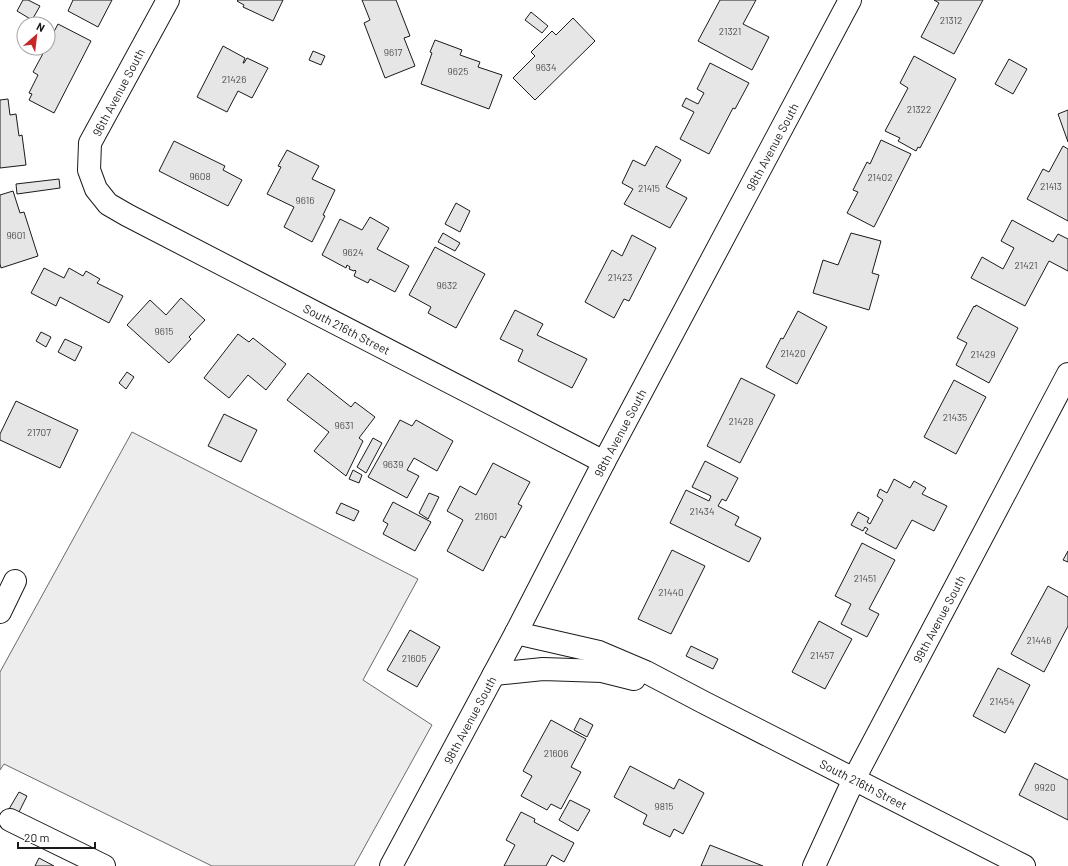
<svg xmlns="http://www.w3.org/2000/svg" width="1068" height="866" viewBox="0 0 1068 866" font-family="Barlow,sans-serif">
	<rect width="100%" height="100%" fill="#fff"/>
	<path fill="#ededed" stroke="#6a6a6a" d="M 132,432 L 418,579 L 363,680 L 432,725 L 354,866 L 212,866 L 4,764 L 0,770 L 0,672 Z"/>
	<path fill="#e6e6e6" stroke="#1a1a1a" d="M 23,0 L 28,0 L 40,6 L 32,20 L 17,11 Z
		M 73,0 L 112,0 L 98,27 L 68,11 Z
		M 238,0 L 283,0 L 273,21 L 243,7 L 244,5 L 237,1 Z
		M 362,0 L 396,0 L 410,36 L 404,38 L 415,66 L 385,78 L 364,23 L 370,20 Z
		M 720,0 L 756,0 L 743,24 L 769,37 L 752,70 L 698,41 Z
		M 934,0 L 983,0 L 954,54 L 921,37 L 939,3 Z
		M 531,12 L 548,26 L 542,33 L 525,20 Z
		M 573,18 L 595,41 L 535,100 L 513,78 L 535,56 L 531,52 L 552,31 L 556,35 Z
		M 58,24 L 91,41 L 54,113 L 29,100 L 32,94 L 29,93 L 38,75 L 33,72 L 46,48 L 48,48 L 48,43 Z
		M 435,40 L 462,50 L 460,55 L 480,62 L 478,67 L 502,75 L 489,109 L 421,84 L 432,53 L 430,52 Z
		M 223,46 L 245,58 L 243,63 L 244,63 L 247,58 L 268,68 L 252,98 L 238,91 L 227,112 L 197,97 Z
		M 313,51 L 325,56 L 321,65 L 309,60 Z
		M 914,56 L 956,79 L 920,148 L 918,147 L 916,151 L 898,141 L 900,138 L 885,131 L 908,88 L 900,83 Z
		M 1009,59 L 1027,69 L 1013,94 L 995,84 Z
		M 710,63 L 749,83 L 735,109 L 733,108 L 709,154 L 680,139 L 694,112 L 682,106 L 686,98 L 698,104 L 704,93 L 697,89 Z
		M 8,99 L 10,115 L 16,114 L 19,136 L 22,135 L 26,165 L 0,168 L 0,100 Z
		M 1068,110 L 1068,142 L 1058,114 Z
		M 881,140 L 911,154 L 874,227 L 847,213 L 858,192 L 853,190 L 867,162 L 870,164 Z
		M 174,141 L 225,166 L 223,170 L 242,180 L 228,206 L 159,171 Z
		M 656,146 L 681,160 L 666,187 L 687,198 L 670,228 L 624,204 L 633,189 L 622,183 L 633,160 L 645,166 Z
		M 1063,146 L 1068,149 L 1068,221 L 1027,199 L 1043,169 L 1049,172 Z
		M 287,150 L 319,166 L 312,179 L 335,190 L 323,215 L 325,216 L 312,242 L 284,227 L 294,207 L 267,194 L 281,167 L 278,166 Z
		M 59,179 L 60,188 L 17,194 L 16,184 Z
		M 13,191 L 20,213 L 24,212 L 38,256 L 1,268 L 0,264 L 0,195 Z
		M 456,203 L 470,211 L 460,232 L 445,224 Z
		M 370,217 L 389,228 L 377,249 L 409,266 L 395,292 L 370,279 L 368,283 L 354,276 L 356,271 L 355,270 L 354,271 L 349,269 L 350,267 L 347,265 L 346,268 L 322,255 L 340,219 L 362,230 Z
		M 1012,220 L 1053,242 L 1058,234 L 1068,239 L 1068,271 L 1049,261 L 1025,306 L 971,278 L 982,257 L 1003,269 L 1014,248 L 1001,241 Z
		M 443,233 L 460,243 L 455,251 L 438,242 Z
		M 851,233 L 881,241 L 872,273 L 879,275 L 869,310 L 813,293 L 823,260 L 838,265 Z
		M 632,235 L 656,248 L 629,301 L 624,299 L 614,318 L 585,302 L 612,250 L 622,256 Z
		M 435,247 L 485,274 L 456,328 L 428,313 L 431,307 L 409,295 Z
		M 44,268 L 64,278 L 69,268 L 83,276 L 86,271 L 100,279 L 97,283 L 123,296 L 109,323 L 60,297 L 56,306 L 31,293 Z
		M 181,298 L 205,320 L 189,337 L 191,339 L 169,363 L 127,325 L 150,300 L 166,315 Z
		M 976,305 L 1018,328 L 989,383 L 956,365 L 967,343 L 957,338 L 974,306 L 975,307 Z
		M 515,310 L 543,324 L 537,335 L 587,359 L 572,388 L 518,361 L 523,350 L 500,339 Z
		M 798,311 L 827,327 L 797,384 L 766,367 L 781,338 L 783,339 Z
		M 41,332 L 51,337 L 46,347 L 36,341 Z
		M 238,334 L 249,342 L 253,338 L 286,364 L 266,390 L 248,375 L 229,398 L 204,378 Z
		M 65,339 L 82,347 L 75,361 L 58,352 Z
		M 127,372 L 134,377 L 126,389 L 119,383 Z
		M 308,373 L 351,407 L 355,402 L 375,417 L 359,438 L 363,441 L 346,476 L 314,451 L 329,432 L 287,400 Z
		M 741,378 L 775,395 L 740,463 L 707,446 Z
		M 954,380 L 986,397 L 956,454 L 924,437 Z
		M 16,401 L 78,430 L 60,468 L 0,440 L 0,434 Z
		M 224,414 L 257,430 L 241,462 L 208,446 Z
		M 400,420 L 412,426 L 416,420 L 453,441 L 437,471 L 414,458 L 407,470 L 419,476 L 407,498 L 368,477 Z
		M 373,438 L 382,443 L 366,473 L 357,467 Z
		M 705,461 L 738,478 L 726,501 L 722,499 L 718,506 L 739,517 L 735,525 L 761,538 L 749,562 L 670,523 L 686,490 L 709,501 L 711,496 L 692,487 Z
		M 493,463 L 530,482 L 518,504 L 522,506 L 505,538 L 501,536 L 483,571 L 447,551 L 463,520 L 447,511 L 460,486 L 476,495 Z
		M 353,470 L 362,475 L 359,483 L 349,479 Z
		M 894,479 L 910,488 L 914,481 L 926,488 L 922,494 L 947,506 L 934,531 L 912,520 L 896,549 L 865,533 L 868,529 L 865,527 L 863,531 L 851,525 L 858,512 L 869,518 L 867,522 L 870,524 L 883,500 L 877,496 L 880,489 L 887,493 Z
		M 429,493 L 439,497 L 428,519 L 419,513 Z
		M 393,502 L 431,522 L 415,551 L 383,534 L 388,524 L 383,521 Z
		M 341,503 L 359,511 L 354,521 L 336,513 Z
		M 862,543 L 895,560 L 869,609 L 879,614 L 867,637 L 841,624 L 851,604 L 835,596 Z
		M 672,550 L 705,566 L 671,634 L 638,619 Z
		M 1068,551 L 1068,562 L 1063,560 Z
		M 1048,586 L 1068,597 L 1068,626 L 1044,672 L 1011,654 Z
		M 819,621 L 852,639 L 825,689 L 792,672 Z
		M 410,630 L 440,647 L 417,687 L 387,670 Z
		M 691,646 L 718,659 L 713,669 L 686,656 Z
		M 998,668 L 1030,685 L 1005,733 L 973,716 Z
		M 580,718 L 593,725 L 587,737 L 574,730 Z
		M 551,720 L 586,739 L 571,767 L 581,772 L 561,809 L 551,804 L 547,810 L 521,796 L 532,776 L 523,771 Z
		M 1035,763 L 1068,780 L 1068,820 L 1019,795 Z
		M 630,766 L 674,789 L 679,779 L 704,793 L 683,834 L 674,829 L 670,837 L 643,824 L 647,815 L 614,797 Z
		M 19,792 L 27,796 L 18,814 L 9,809 Z
		M 570,800 L 590,810 L 578,831 L 559,820 Z
		M 521,812 L 535,819 L 534,822 L 574,843 L 564,862 L 552,855 L 546,866 L 504,866 L 515,845 L 506,840 Z
		M 710,845 L 763,866 L 701,866 Z
		M 39,858 L 54,866 L 35,866 Z"/>
	<g fill="none" stroke-linecap="round" stroke-linejoin="round">
		<g stroke="#1a1a1a" stroke-width="24">
			<g id="minor">
				<path id="s1" d="M 168,0 L 90,143 L 89,170 L 96,189 L 108,204 L 127,215 L 604,462"/>
				<path d="M 0,612 L 15,581"/>
				<path id="s2" d="M 516,633 L 599,652 L 646,672 L 703,702 L 1024,866"/>
				<path d="M 494,674 L 543,669 L 602,671 L 634,679"/>
				<path d="M 10,820 L 104,866"/>
				<path id="s3" d="M 391,866 L 516,633 L 604,462 L 850,0"/>
				<path id="s4" d="M 814,866 L 854,779 L 1068,374"/>
			</g>
		</g>
		<use href="#minor" stroke="#fff" stroke-width="22"/>
	</g>
	<g text-anchor="middle" dominant-baseline="central" stroke-width="3" stroke-linejoin="round" paint-order="stroke">
		<g font-size="10" fill="#4d4d4d">
			<text x="951" y="20">21312</text>
			<text x="730" y="31">21321</text>
			<text x="393" y="52">9617</text>
			<text x="546" y="67">9634</text>
			<text x="458" y="71">9625</text>
			<text x="234" y="79">21426</text>
			<text x="919" y="109">21322</text>
			<text x="200" y="176">9608</text>
			<text x="880" y="177">21402</text>
			<text x="1051" y="186">21413</text>
			<text x="649" y="188">21415</text>
			<text x="305" y="200">9616</text>
			<text x="16" y="235">9601</text>
			<text x="353" y="252">9624</text>
			<text x="1026" y="265">21421</text>
			<text x="620" y="277">21423</text>
			<text x="447" y="285">9632</text>
			<text x="164" y="331">9615</text>
			<text x="793" y="353">21420</text>
			<text x="983" y="354">21429</text>
			<text x="955" y="417">21435</text>
			<text x="741" y="421">21428</text>
			<text x="344" y="425">9631</text>
			<text x="39" y="432">21707</text>
			<text x="393" y="464">9639</text>
			<text x="702" y="511">21434</text>
			<text x="486" y="516">21601</text>
			<text x="865" y="578">21451</text>
			<text x="671" y="592">21440</text>
			<text x="1039" y="640">21446</text>
			<text x="822" y="655">21457</text>
			<text x="414" y="658">21605</text>
			<text x="1002" y="701">21454</text>
			<text x="556" y="753">21606</text>
			<text x="1045" y="787">9920</text>
			<text x="664" y="806">9815</text>
		</g>
		<g font-size="12" fill="#1a1a1a" stroke="#fff">
			<text transform="translate(118 92) rotate(-62)">96th Avenue South</text>
			<text stroke="none"><textPath href="#s3" startOffset="814">98th Avenue South</textPath></text>
			<text stroke="none"><textPath href="#s1" startOffset="499">South 216th Street</textPath></text>
			<text stroke="none"><textPath href="#s3" startOffset="490">98th Avenue South</textPath></text>
			<text stroke="none"><textPath href="#s4" startOffset="277">99th Avenue South</textPath></text>
			<text stroke="none"><textPath href="#s3" startOffset="166">98th Avenue South</textPath></text>
			<text stroke="none"><textPath href="#s2" startOffset="381">South 216th Street</textPath></text>
		</g>
	</g>
	<g transform="translate(36 36) rotate(28)"><circle r="19" fill="#ffffff" stroke="#a3a3a3"/>
	<path d="M0-3L7 15L0 10L-7 15Z" fill="#c62828"/>
	<text y="-6" font-size="11" font-weight="bold" text-anchor="middle" fill="#1a1a1a">N</text>
	</g>
	<path d="M18 842v6h77v-6" fill="none" stroke="#1a1a1a" stroke-width="2"/>
	<text x="24" y="842" font-size="12" fill="#1a1a1a" stroke="#ffffff" stroke-width="3" paint-order="stroke">20 m</text>
</svg>
